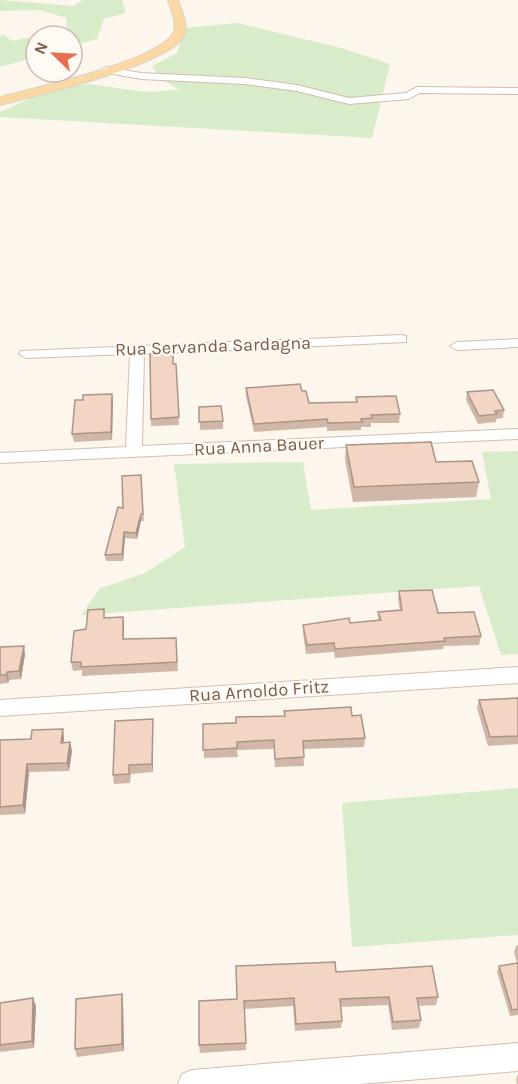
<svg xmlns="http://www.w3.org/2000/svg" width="518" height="1084" viewBox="0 0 518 1084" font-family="Karla,sans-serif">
	<rect width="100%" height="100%" fill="#fdf6ec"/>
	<path fill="#d8ecc9" d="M 0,0 L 73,6 L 83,0 L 122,0 L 126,13 L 104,19 L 97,39 L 72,46 L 72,36 L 36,36 L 36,57 L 0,67 L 0,36 L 3,34 L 12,41 L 67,29 L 66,18 L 41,10 L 0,11 Z
		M 237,23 L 341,48 L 390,64 L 372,138 L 0,117 L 0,112 L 49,90 L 88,84 L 146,92 L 180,90 L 161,79 L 152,66 L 177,53 L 185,28 Z
		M 518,451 L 518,654 L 501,655 L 479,586 L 81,615 L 99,589 L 145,573 L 185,547 L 174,464 L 303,462 L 311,510 L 491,499 L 482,452 Z
		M 518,788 L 518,935 L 352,947 L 342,803 Z"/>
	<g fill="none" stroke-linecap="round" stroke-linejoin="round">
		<g stroke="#d1beb0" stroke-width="2">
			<path id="minor" d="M 106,67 L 141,73 L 245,78 L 297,85 L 349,98 L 406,93 L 417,87 L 518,88 L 518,94 L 419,93 L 409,99 L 349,104 L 297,91 L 245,84 L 141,79 L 103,72 L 101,70 Z
				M 401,335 L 406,336 L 406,342 L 144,354 L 142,446 L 518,429 L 518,439 L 0,463 L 0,453 L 126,447 L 130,354 L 26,358 L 19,354 L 21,351 Z
				M 518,339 L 518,347 L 457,350 L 450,346 L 457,342 Z
				M 518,667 L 518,683 L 0,716 L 0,700 Z
				M 518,1043 L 518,1071 L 359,1084 L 178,1084 L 182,1074 L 192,1070 Z"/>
		</g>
		<g stroke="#dad1cd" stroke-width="2">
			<path id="major" d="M 168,0 L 178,0 C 181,11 189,25 184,36 C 169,65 35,96 0,105 L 0,97 C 35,88 153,62 172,35 C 179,26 171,10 168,0 Z"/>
		</g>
		<use href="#minor" fill="#fff" fill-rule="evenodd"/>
		<use href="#major" fill="#fbd9a5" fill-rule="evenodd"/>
	</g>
	<path fill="#d1b7a8" d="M 173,364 L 176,364 L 179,425 L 151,426 L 151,419 Z
		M 246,388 L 302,391 L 309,403 L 356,402 L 356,397 L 400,414 L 399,423 L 371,423 L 371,427 L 361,427 L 361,430 L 327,431 L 327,427 L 254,432 L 246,396 Z
		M 467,392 L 504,410 L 503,418 L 496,419 L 496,422 L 478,424 L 466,400 Z
		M 112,394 L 113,402 L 112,440 L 74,442 L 72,434 L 83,400 Z
		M 199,407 L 223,421 L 223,429 L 200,430 Z
		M 346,445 L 436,462 L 479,482 L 476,497 L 353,502 L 345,460 Z
		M 141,475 L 144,521 L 141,521 L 137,539 L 125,538 L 123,561 L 106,561 L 105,555 L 123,508 Z
		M 399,591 L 481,636 L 479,645 L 444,646 L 443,649 L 335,658 L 334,652 L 306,654 L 303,633 L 303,625 L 378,621 L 378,612 L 400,610 L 398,600 Z
		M 123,617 L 124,625 L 124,639 L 176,638 L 178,671 L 82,676 L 82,670 L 73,671 L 71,662 L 86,629 L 105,618 Z
		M 0,647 L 25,654 L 21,679 L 9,680 L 8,683 L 0,684 Z
		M 518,698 L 518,744 L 488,746 L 477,708 L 479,700 Z
		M 352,716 L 365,738 L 364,747 L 303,749 L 304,766 L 275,767 L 274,749 L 237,750 L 238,757 L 204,758 L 203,724 Z
		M 153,727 L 153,772 L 131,774 L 130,783 L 114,784 L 113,775 Z
		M 64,738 L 64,743 L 70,742 L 72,751 L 69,771 L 29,772 L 25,814 L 0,815 L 0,740 Z
		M 518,945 L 518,1015 L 510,1016 L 497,972 L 499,966 L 517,963 L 514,952 L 516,946 Z
		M 336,972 L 438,997 L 436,1005 L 418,1006 L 421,1020 L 419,1028 L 392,1030 L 388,1005 L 340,1007 L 342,1021 L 341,1028 L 295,1031 L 293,1006 L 244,1009 L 246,1050 L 200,1053 L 199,1045 L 237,999 Z
		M 123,1002 L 124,1051 L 77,1057 L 75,1049 Z
		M 0,1003 L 36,1006 L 34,1048 L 0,1052 Z
		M 518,1074 L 518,1084 L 517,1084 L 516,1080 Z"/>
	<path fill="#aa9588" d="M 112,394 L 113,402 L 112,440 L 111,432 Z
		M 141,514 L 141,521 L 137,539 L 136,533 Z
		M 124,532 L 125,538 L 123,561 L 122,554 Z
		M 123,617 L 124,625 L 124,647 L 123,639 Z
		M 24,646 L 25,654 L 21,679 L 19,671 Z
		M 7,672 L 9,680 L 8,683 L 6,675 Z
		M 153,719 L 153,772 L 152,764 Z
		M 63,729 L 64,738 L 62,751 L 61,743 Z
		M 70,742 L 72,751 L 69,771 L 67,763 Z
		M 27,764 L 29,772 L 25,814 L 23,805 Z
		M 122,994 L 123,1002 L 124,1051 L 122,1044 Z
		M 33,998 L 36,1006 L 34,1048 L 32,1041 Z"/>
	<path fill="#f3d5c3" stroke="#aa9588" stroke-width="1.5" d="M 173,353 L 173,364 L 176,364 L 179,417 L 151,419 L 150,354 Z
		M 300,384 L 302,391 L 306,391 L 309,403 L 357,402 L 356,397 L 396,396 L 400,414 L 371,415 L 372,418 L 361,419 L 362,422 L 328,423 L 327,419 L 254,424 L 246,388 Z
		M 493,390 L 504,410 L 495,411 L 497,414 L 479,416 L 467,392 Z
		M 112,394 L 111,432 L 72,434 L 75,400 L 83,400 L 83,395 Z
		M 221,406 L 223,421 L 199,422 L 199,407 Z
		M 431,442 L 436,462 L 472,461 L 479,482 L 354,487 L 346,445 Z
		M 141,475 L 143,514 L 141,514 L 136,533 L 124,532 L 122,554 L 105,555 L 118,507 L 123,508 L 122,476 Z
		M 432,590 L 438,613 L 474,612 L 481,636 L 444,638 L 445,641 L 335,649 L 334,643 L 307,645 L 303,625 L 349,618 L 350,623 L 381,620 L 378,612 L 402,610 L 399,591 Z
		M 104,609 L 104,618 L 123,617 L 123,639 L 176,638 L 177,662 L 81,667 L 81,662 L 71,662 L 74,631 L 86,629 L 88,610 Z
		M 24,646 L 19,671 L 7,672 L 6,675 L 0,675 L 0,647 Z
		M 518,698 L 518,736 L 490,737 L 479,700 Z
		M 351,707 L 352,716 L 361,715 L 365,738 L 303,741 L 304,757 L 275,759 L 274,740 L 237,742 L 237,748 L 203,750 L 203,724 L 236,723 L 236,717 L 285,716 L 284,711 Z
		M 153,719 L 152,764 L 129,765 L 129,774 L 113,775 L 115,721 Z
		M 63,729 L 61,743 L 70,742 L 67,763 L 27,764 L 23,805 L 0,807 L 0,740 L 31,739 L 32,730 Z
		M 335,962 L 336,972 L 432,966 L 438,997 L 417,998 L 421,1020 L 393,1022 L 389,997 L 340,999 L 342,1021 L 296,1024 L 294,998 L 244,1001 L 246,1043 L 199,1045 L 199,1001 L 237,999 L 236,966 Z
		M 518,963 L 518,1009 L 512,1010 L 499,966 Z
		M 122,994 L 122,1044 L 75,1049 L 76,999 Z
		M 33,998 L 32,1041 L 0,1045 L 0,1003 Z"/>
	<g text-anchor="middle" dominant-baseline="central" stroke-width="4.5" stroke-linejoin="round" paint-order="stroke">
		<g font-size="18" fill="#7a5c4d" stroke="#fffaf3">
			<text transform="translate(213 346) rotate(-2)">Rua Servanda Sardagna</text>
			<text transform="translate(259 446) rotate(-3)">Rua Anna Bauer</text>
			<text transform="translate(259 691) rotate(-4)">Rua Arnoldo Fritz</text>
		</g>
	</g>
	<g transform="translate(54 54) rotate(294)"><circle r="28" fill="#fffaf3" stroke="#cabbb1" stroke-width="1.5"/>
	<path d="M0-4.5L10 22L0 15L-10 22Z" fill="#e76f51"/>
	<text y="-9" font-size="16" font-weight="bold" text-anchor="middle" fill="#7a5c4d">N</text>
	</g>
</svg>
